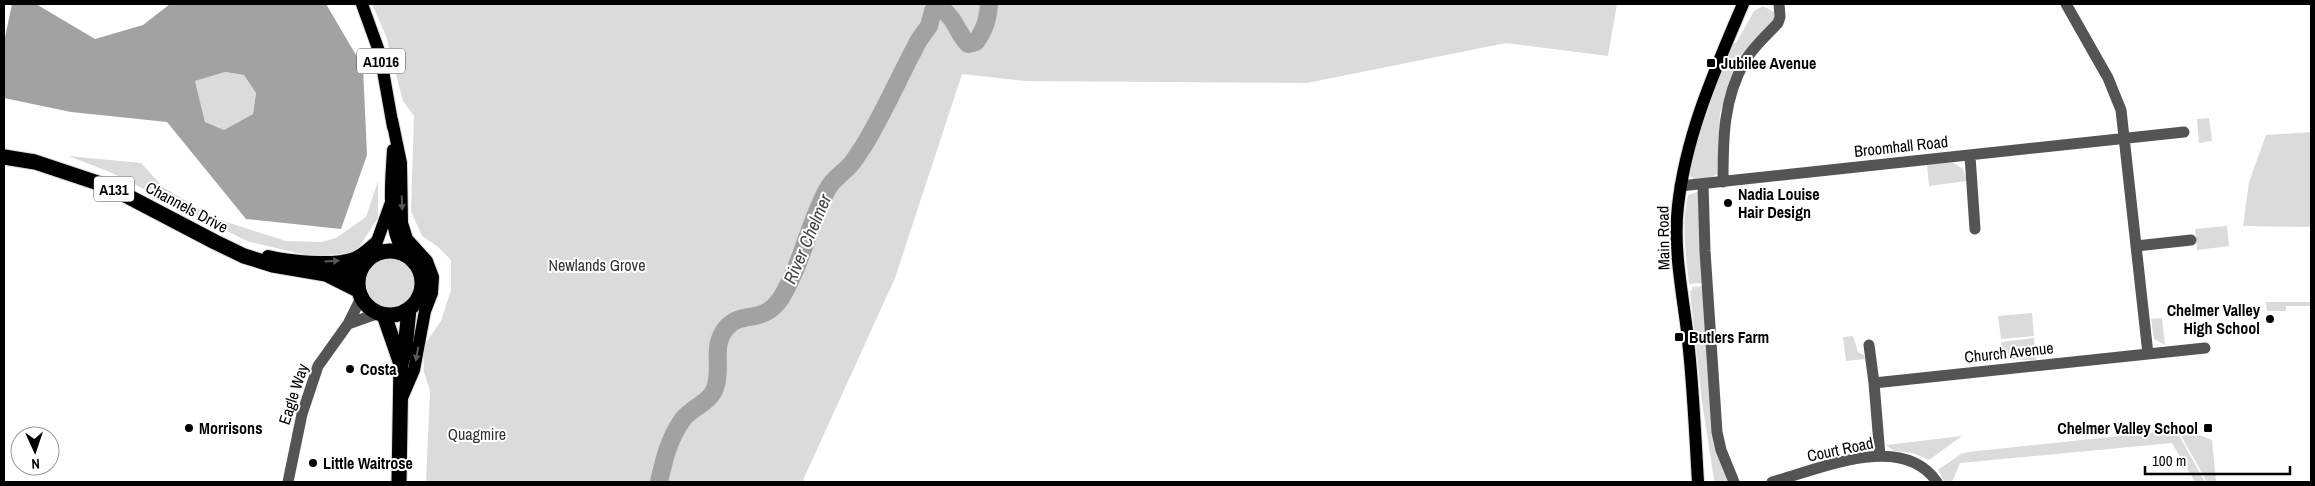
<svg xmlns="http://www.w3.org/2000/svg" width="2315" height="486" viewBox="0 0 2315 486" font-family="'Archivo Narrow',sans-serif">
	<rect width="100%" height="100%" fill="#fff"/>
	<path fill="#dbdbdb" d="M 372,4 L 1617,4 L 1608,56 L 1506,43 L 1307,83 L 1024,81 L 962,74 L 895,278 L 804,478 L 804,482 L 426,482 L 430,391 L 424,372 L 423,347 L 441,321 L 451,290 L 451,260 L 437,246 L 422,236 L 411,211 L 414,116 L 403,101 L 386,36 Z
		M 1763,6 L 1774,12 L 1774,19 L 1735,71 L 1720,113 L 1717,174 L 1712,177 L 1693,179 L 1689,174 C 1699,128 1715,86 1733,43 L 1736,43 L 1754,11 Z
		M 225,72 L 244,75 L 256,92 L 253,114 L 224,130 L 205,122 L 195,81 Z
		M 2209,118 L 2212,141 L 2199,143 L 2197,119 Z
		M 2311,132 L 2311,227 L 2243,226 L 2249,182 L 2266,135 Z
		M 68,156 L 141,163 L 163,187 L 214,218 L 286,241 L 321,242 L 336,238 L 366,217 L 378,181 L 378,218 L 355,253 L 310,256 L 247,241 L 110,172 Z
		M 1947,163 L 1954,163 L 1963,169 L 1967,181 L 1929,186 L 1927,165 Z
		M 1698,192 L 1703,283 L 1689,284 C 1686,255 1681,223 1688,195 Z
		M 2227,226 L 2229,246 L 2197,250 L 2195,229 Z
		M364 282a26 26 0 1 1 52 0a26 26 0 1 1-52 0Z
		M 1703,286 L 1728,482 L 1715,482 L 1714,480 L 1702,402 L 1690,291 L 1692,290 L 1692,287 Z
		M 2266,302 L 2311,302 L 2311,306 L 2286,306 L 2286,311 L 2267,311 Z
		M 2032,313 L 2034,336 L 2001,339 L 1998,316 Z
		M 2162,318 L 2165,345 L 2154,339 L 2151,319 Z
		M 1853,336 L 1858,352 L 1864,355 L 1865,359 L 1846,361 L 1843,337 Z
		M 2034,338 L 2036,360 C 2025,361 2014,358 2003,359 L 2001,342 Z
		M 2176,430 L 2205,482 L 2195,482 L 2172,443 L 1960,463 L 1952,482 L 1944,482 L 1938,470 L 1961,454 L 1968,452 Z
		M 2194,433 L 2212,440 L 2216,482 L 2207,482 L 2180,434 Z
		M 1962,436 L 1929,460 L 1913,453 L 1894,451 L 1886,445 Z"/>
	<path fill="#a2a2a2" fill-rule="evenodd" d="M 12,4 L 36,4 L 95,39 L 143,25 L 170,4 L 326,4 L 363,67 L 367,155 L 341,229 L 246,219 L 167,122 L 71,112 L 4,98 L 4,42 ZM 225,72 L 244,75 L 256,93 L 253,114 L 224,130 L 205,122 L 195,81 Z"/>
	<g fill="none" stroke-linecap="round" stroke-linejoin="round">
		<path stroke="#a2a2a2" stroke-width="18" d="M 659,482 C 664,460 669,438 683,419 C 692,407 710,403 715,388 C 723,368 710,346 727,327 C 743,310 763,325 781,298 C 802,264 808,225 827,190 C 833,178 844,173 852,163 C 856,158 859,152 863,147 C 884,113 900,75 919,40 L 929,26 L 933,11 L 941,8 C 958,22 955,30 968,44 L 976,42 C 985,29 988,19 989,4"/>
		<g stroke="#dbdbdb" stroke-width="14">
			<path id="major" d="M 362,4 L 380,54 L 393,127
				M 392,120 L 401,163 L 402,223 L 407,239 L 427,261 L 433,277 L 432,293 L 425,311 L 414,370 L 402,398
				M 393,150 C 391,185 386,223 404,255
				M 375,247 L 390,205
				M 268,256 C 286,261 334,265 351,259 C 362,256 369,248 377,241
				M 1698,482 C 1695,432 1693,381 1687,331 C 1682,290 1673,247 1678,206 C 1686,134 1715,70 1743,4"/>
		</g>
		<g stroke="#dbdbdb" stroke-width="17">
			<path id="highway" d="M 4,157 L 35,162 L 110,187 L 215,242 L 244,256 L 273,265 L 326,274 L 361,269
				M358 283a32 32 0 1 1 64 0a32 32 0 1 1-64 0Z
				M 326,274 L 358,290
				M 384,315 L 401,364
				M 399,482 L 401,364 L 405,349 L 409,309"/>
		</g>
		<path stroke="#545454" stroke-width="11" d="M 1970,156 L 1975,229
			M 1723,182 C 1723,140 1723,99 1745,61 C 1753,47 1767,35 1778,23 L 1780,17 L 1779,4
			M 1703,184 L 1705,251 L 1717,432 L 1721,450 L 1734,482
			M 1680,186 L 2184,132
			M 2136,246 L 2191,240
			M 348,324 L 379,313
			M 1869,345 L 1874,383
			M 2148,354 L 2205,348
			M 1880,456 L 1874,383 L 2148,354 L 2121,110 L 2108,78 L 2066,4
			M 288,482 L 302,414 L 318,366 L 348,324 L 361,298
			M 1772,482 C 1820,469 1902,431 1937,482"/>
		<use href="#major" stroke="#000" stroke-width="12"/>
		<use href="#highway" stroke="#000" stroke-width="15"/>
	</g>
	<defs><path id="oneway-solid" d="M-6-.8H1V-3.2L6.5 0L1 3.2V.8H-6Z" transform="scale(1.25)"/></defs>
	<g fill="#595959">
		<use href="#oneway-solid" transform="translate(402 203) rotate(88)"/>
		<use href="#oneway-solid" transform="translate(332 261) rotate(-4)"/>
		<use href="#oneway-solid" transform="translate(417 354) rotate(100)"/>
	</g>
	<g fill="#000" stroke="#fff" stroke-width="2">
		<rect x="1706" y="58" width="10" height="10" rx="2.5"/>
		<circle cx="1728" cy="203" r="5"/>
		<circle cx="2270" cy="319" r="5"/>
		<rect x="1674" y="332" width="10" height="10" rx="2.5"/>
		<circle cx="350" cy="369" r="5"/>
		<circle cx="189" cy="428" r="5"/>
		<rect x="2203" y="423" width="10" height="10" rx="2.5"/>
		<circle cx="313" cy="463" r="5"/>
	</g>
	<g text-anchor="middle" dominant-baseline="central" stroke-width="4" stroke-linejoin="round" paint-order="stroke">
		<g fill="#fff" stroke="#4c4c4c" stroke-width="1">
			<rect x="357" y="48.5" width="48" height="25" rx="4"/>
			<rect x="94" y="176.5" width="40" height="25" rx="4"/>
		</g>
		<g font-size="15" font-weight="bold" fill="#000">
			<text x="381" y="61">A1016</text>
			<text x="114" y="189">A131</text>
		</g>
		<g font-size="16" font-weight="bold" fill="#000" stroke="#fff" text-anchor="start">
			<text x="1721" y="63">Jubilee Avenue</text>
			<text x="1738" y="194">Nadia Louise<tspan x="1738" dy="18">Hair Design</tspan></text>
			<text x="2260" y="310" text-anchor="end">Chelmer Valley<tspan x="2260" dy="18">High School</tspan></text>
			<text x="1689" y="337">Butlers Farm</text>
			<text x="360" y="369">Costa</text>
			<text x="199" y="428">Morrisons</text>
			<text x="2198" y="428" text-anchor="end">Chelmer Valley School</text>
			<text x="323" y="463">Little Waitrose</text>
		</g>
		<g font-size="16" fill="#000" stroke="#fff">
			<text transform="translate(1901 146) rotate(-6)">Broomhall Road</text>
			<text transform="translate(187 207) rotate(28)">Channels Drive</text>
			<text transform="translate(1663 238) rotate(-91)">Main Road</text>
			<text transform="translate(2009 352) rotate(-6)">Church Avenue</text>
			<text transform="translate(293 394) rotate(-72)">Eagle Way</text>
			<text transform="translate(1840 449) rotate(-12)">Court Road</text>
		</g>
		<g font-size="16" fill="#323232" stroke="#fff">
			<text x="597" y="265">Newlands Grove</text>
			<text x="477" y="434">Quagmire</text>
		</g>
		<g font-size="18" font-style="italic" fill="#434343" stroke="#fff">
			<text transform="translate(807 239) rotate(-67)">River Chelmer</text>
		</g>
	</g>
	<rect width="2315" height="486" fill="none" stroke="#000000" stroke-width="10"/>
	<g transform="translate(35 451) rotate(177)"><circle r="24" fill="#ffffff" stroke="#999999"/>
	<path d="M0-4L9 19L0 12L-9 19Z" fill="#000000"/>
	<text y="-8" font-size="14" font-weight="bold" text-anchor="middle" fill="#000000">N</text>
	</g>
	<path d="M2145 466v8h145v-8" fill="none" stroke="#000000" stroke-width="2.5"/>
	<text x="2152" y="466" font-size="15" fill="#000000" stroke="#ffffff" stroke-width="4" paint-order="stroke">100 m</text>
</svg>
